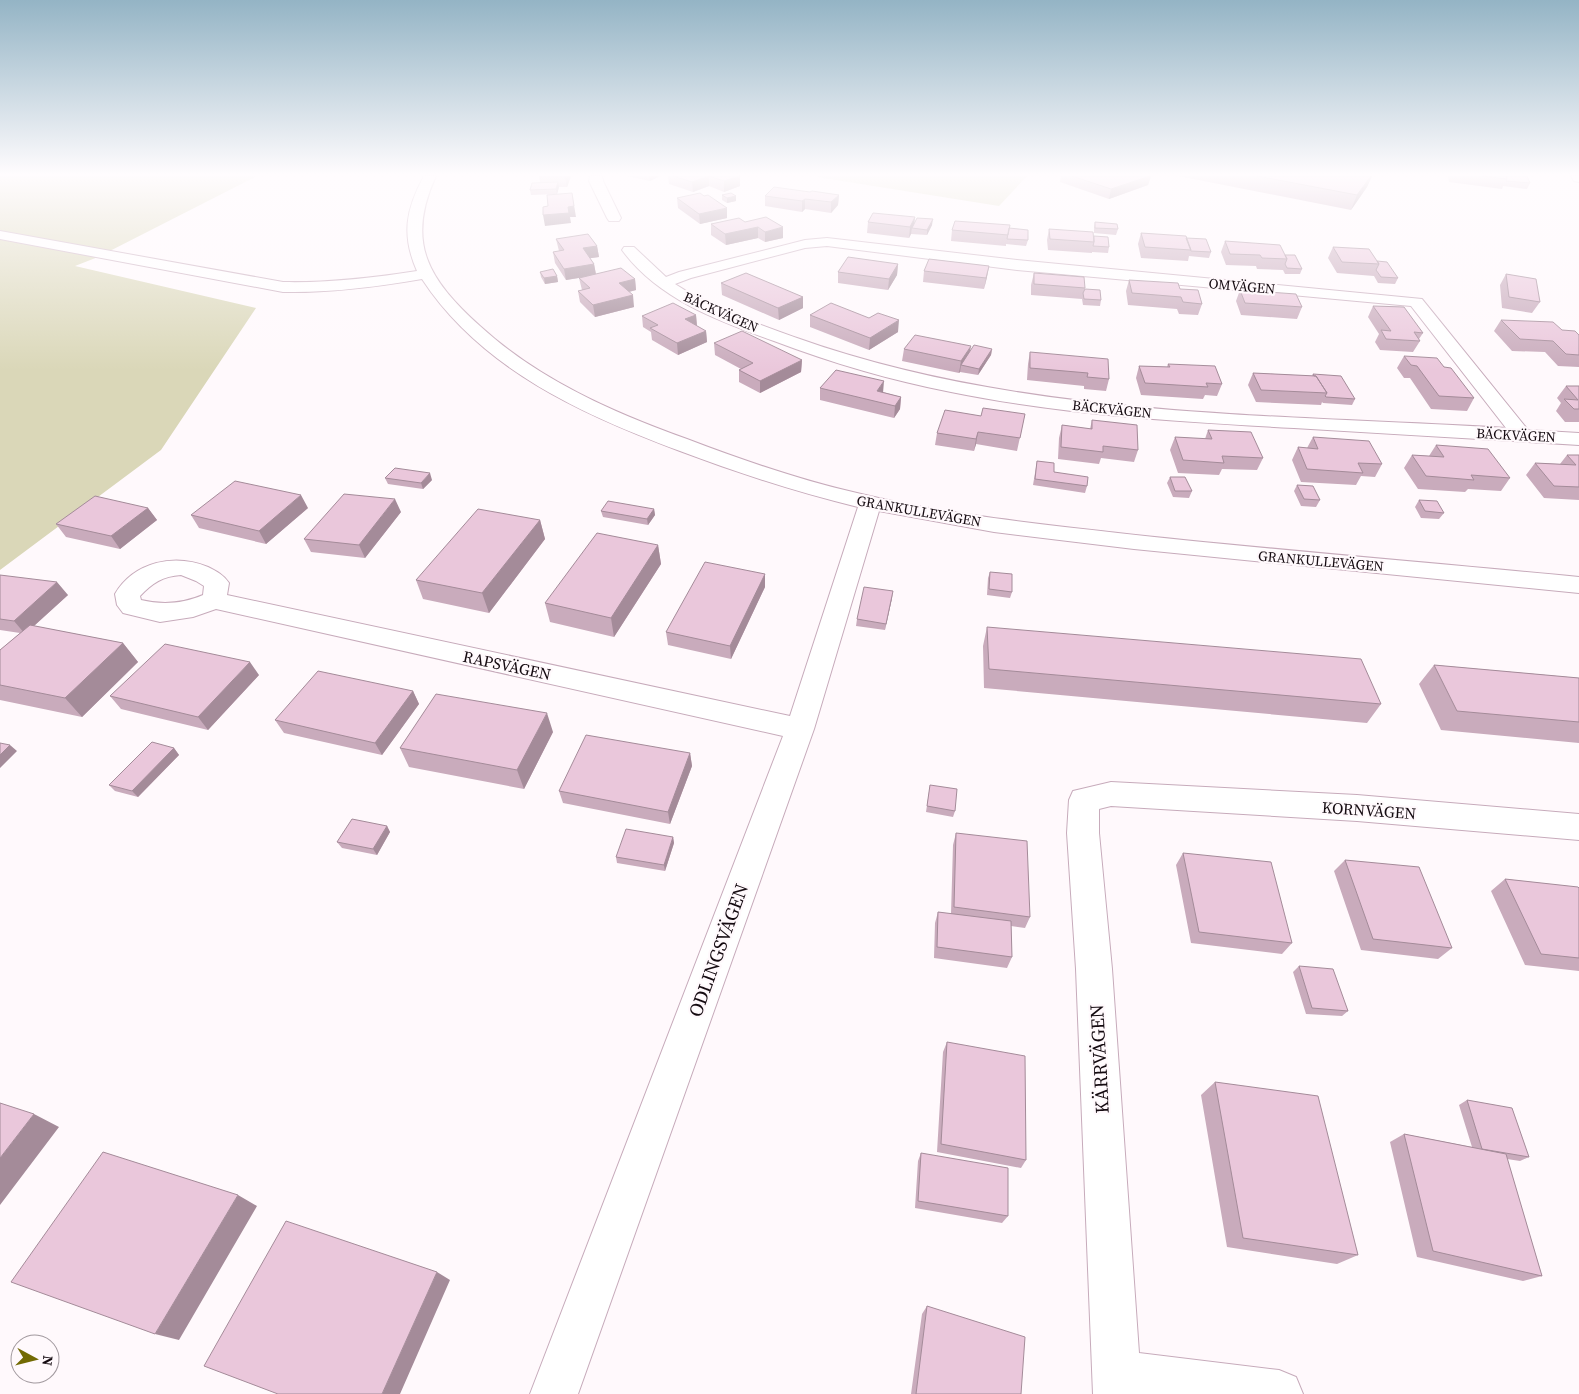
<svg xmlns="http://www.w3.org/2000/svg" width="1579" height="1394" viewBox="0 0 1579 1394" font-family="'Source Serif 4',serif">
	<rect width="100%" height="100%" fill="#fff9fc"/>
	<path fill="#dad7b8" d="M 0,176 L 257,176 L 98,257 L 75,266 L 256,308 L 161,450 L 0,570 Z
		M 818,176 L 1027,176 L 999,206 L 817,177 Z"/>
	<g fill="none" stroke-linecap="round" stroke-linejoin="round">
		<g stroke="#c7abbb" stroke-width="2">
			<path id="minor" d="M 424,176 L 436,176 C 405,243 429,280 480,326 C 539,380 612,412 687,439 C 742,460 799,480 857,493 C 943,514 1031,523 1118,533 C 1272,550 1425,562 1579,577 L 1579,593 L 1134,549 L 994,532 L 879,511 L 814,729 L 578,1394 L 530,1394 L 783,736 L 216,609 L 193,617 L 160,622 L 123,613 L 117,605 L 115,594 C 134,562 174,553 208,567 C 216,571 224,575 229,583 L 227,595 L 790,716 L 858,507 C 797,492 738,473 680,451 C 583,415 481,369 422,279 C 375,287 330,293 283,292 L 0,239 L 0,231 L 283,282 C 329,283 372,278 417,271 C 401,235 406,209 424,176 ZM 181,575 L 196,581 L 204,586 L 203,595 C 182,604 162,605 141,600 L 140,596 C 152,583 163,576 181,575 Z
				M 590,176 L 602,176 L 603,181 L 621,218 L 619,221 L 609,221 L 607,218 L 589,181 Z
				M 1571,176 L 1579,176 L 1579,182 L 1574,181 Z
				M 827,238 L 1017,260 L 1422,299 L 1528,430 L 1579,433 L 1579,445 C 1484,439 1389,434 1294,428 C 1180,422 1064,415 951,392 C 890,380 832,363 774,341 C 718,321 658,299 622,250 L 624,247 L 634,247 L 666,277 L 679,272 L 805,240 ZM 827,246 L 1017,270 L 1411,306 L 1506,428 C 1271,414 1021,418 797,338 C 755,323 712,308 675,284 L 691,278 L 805,248 Z
				M 1111,782 L 1357,795 L 1579,814 L 1579,840 L 1357,821 L 1111,806 L 1099,809 L 1099,833 L 1112,969 L 1139,1353 L 1279,1370 L 1296,1377 L 1303,1394 L 1093,1394 L 1076,969 L 1067,833 L 1069,800 L 1073,791 Z"/>
		</g>
		<use href="#minor" fill="#fff" fill-rule="evenodd"/>
	</g>
	<path fill="#c9abbc" d="M 540,176 L 571,176 L 567,187 L 559,187 L 557,194 L 531,195 L 530,190 L 540,182 L 539,177 Z
		M 627,176 L 660,176 L 650,181 Z
		M 668,176 L 740,176 L 740,186 L 724,192 L 709,186 L 693,192 L 669,184 Z
		M 1061,176 L 1151,176 L 1148,185 L 1109,199 L 1060,182 Z
		M 1178,176 L 1372,176 L 1367,187 L 1351,210 Z
		M 1448,176 L 1527,176 L 1530,183 L 1527,189 L 1503,186 L 1502,189 L 1449,182 Z
		M 810,192 L 839,195 L 838,205 L 831,213 L 805,209 L 802,212 L 765,206 L 765,196 Z
		M 722,195 L 736,196 L 736,201 L 727,203 L 722,200 Z
		M 677,198 L 727,218 L 700,224 L 678,208 Z
		M 745,222 L 783,238 L 765,242 L 758,238 L 726,245 L 711,235 L 711,224 Z
		M 868,222 L 914,223 L 932,225 L 927,235 L 911,234 L 909,238 L 867,233 Z
		M 1095,222 L 1118,229 L 1116,235 L 1094,233 L 1094,228 Z
		M 1009,228 L 1028,240 L 1026,246 L 1006,244 L 1006,246 L 951,241 L 952,230 Z
		M 1049,229 L 1094,236 L 1109,247 L 1108,253 L 1092,252 L 1092,253 L 1048,250 L 1047,240 Z
		M 1141,233 L 1186,238 L 1211,252 L 1209,258 L 1189,256 L 1188,261 L 1141,258 L 1138,244 Z
		M 556,239 L 597,246 L 599,257 L 590,258 L 594,264 L 596,274 L 635,279 L 636,290 L 629,292 L 634,307 L 595,317 L 580,302 L 578,291 L 582,290 L 579,278 L 566,280 L 555,263 L 553,252 L 559,251 Z
		M 1225,241 L 1285,255 L 1302,269 L 1300,274 L 1285,274 L 1283,270 L 1257,269 L 1256,266 L 1226,265 L 1221,252 Z
		M 1333,247 L 1377,261 L 1398,278 L 1395,284 L 1378,283 L 1374,276 L 1337,273 L 1328,258 Z
		M 898,264 L 897,275 L 888,290 L 838,283 L 838,272 Z
		M 924,271 L 987,277 L 984,289 L 923,282 Z
		M 540,272 L 557,276 L 558,282 L 545,284 L 541,277 Z
		M 1034,273 L 1085,288 L 1085,289 L 1101,300 L 1100,306 L 1083,305 L 1082,299 L 1031,295 L 1031,285 Z
		M 1506,274 L 1540,302 L 1532,313 L 1502,308 L 1500,285 Z
		M 1129,280 L 1180,289 L 1202,304 L 1198,315 L 1179,314 L 1177,309 L 1128,305 L 1126,291 Z
		M 721,283 L 803,297 L 803,308 L 779,320 L 722,295 Z
		M 1240,290 L 1302,307 L 1297,319 L 1241,315 L 1236,301 Z
		M 1373,306 L 1423,333 L 1419,339 L 1420,341 L 1413,352 L 1380,350 L 1375,342 L 1379,334 L 1368,317 Z
		M 696,315 L 697,326 L 706,331 L 707,342 L 678,355 L 652,340 L 651,332 L 643,327 L 642,316 Z
		M 810,315 L 898,332 L 869,350 L 810,327 Z
		M 1501,320 L 1562,330 L 1579,335 L 1579,367 L 1558,366 L 1545,352 L 1512,351 L 1494,331 Z
		M 714,343 L 802,360 L 801,372 L 760,393 L 739,382 L 739,370 L 741,369 L 715,355 Z
		M 904,349 L 970,352 L 992,349 L 991,355 L 978,375 L 960,372 L 959,373 L 902,361 Z
		M 1030,352 L 1109,379 L 1106,391 L 1084,389 L 1084,386 L 1027,380 L 1028,364 Z
		M 1404,356 L 1474,398 L 1467,411 L 1431,409 L 1410,378 L 1404,378 L 1397,368 Z
		M 1168,364 L 1222,384 L 1217,396 L 1205,395 L 1203,399 L 1141,395 L 1136,378 L 1139,366 L 1167,367 Z
		M 1253,373 L 1312,376 L 1313,374 L 1355,399 L 1352,405 L 1323,403 L 1322,402 L 1321,405 L 1256,402 L 1248,385 Z
		M 1566,386 L 1579,386 L 1579,422 L 1565,422 L 1556,411 L 1561,403 L 1557,398 Z
		M 820,388 L 883,392 L 901,397 L 900,409 L 894,418 L 820,400 Z
		M 1025,414 L 1017,451 L 976,444 L 974,451 L 935,445 L 937,433 Z
		M 1092,420 L 1138,450 L 1134,462 L 1101,458 L 1099,464 L 1058,459 L 1059,438 L 1062,425 L 1090,429 Z
		M 1208,430 L 1263,458 L 1257,470 L 1222,469 L 1219,475 L 1178,473 L 1170,450 L 1175,437 L 1205,439 Z
		M 1313,437 L 1382,464 L 1375,477 L 1361,476 L 1356,485 L 1301,482 L 1292,460 L 1298,447 L 1307,448 Z
		M 1436,445 L 1510,478 L 1501,491 L 1468,489 L 1465,492 L 1418,489 L 1404,468 L 1412,455 L 1429,456 Z
		M 1567,455 L 1579,455 L 1579,500 L 1544,498 L 1526,475 L 1535,463 L 1560,464 Z
		M 1037,461 L 1054,472 L 1087,486 L 1085,493 L 1033,485 Z
		M 1170,477 L 1192,491 L 1189,498 L 1173,497 L 1167,483 Z
		M 385,478 L 432,480 L 423,489 L 388,484 Z
		M 1297,485 L 1320,500 L 1316,507 L 1301,506 L 1294,491 Z
		M 1419,500 L 1444,513 L 1439,519 L 1421,518 L 1415,507 Z
		M 148,508 L 157,520 L 120,549 L 66,537 L 56,524 Z
		M 308,508 L 266,544 L 199,528 L 191,515 Z
		M 654,509 L 655,515 L 648,525 L 603,517 L 601,511 Z
		M 401,512 L 365,558 L 311,552 L 304,539 Z
		M 540,520 L 545,539 L 489,613 L 423,599 L 416,580 Z
		M 658,545 L 661,564 L 614,637 L 550,622 L 545,603 Z
		M 990,572 L 1012,592 L 1010,598 L 987,595 L 988,578 Z
		M 765,574 L 765,587 L 731,659 L 668,645 L 666,632 Z
		M 0,575 L 68,595 L 34,626 L 123,643 L 138,662 L 82,717 L 0,700 L 0,650 L 20,633 L 0,630 Z
		M 892,598 L 885,630 L 856,626 L 857,619 Z
		M 987,627 L 1381,704 L 1367,723 L 984,688 L 983,646 Z
		M 1434,665 L 1579,678 L 1579,743 L 1441,730 L 1419,684 Z
		M 259,675 L 208,730 L 121,709 L 110,696 Z
		M 413,691 L 419,704 L 382,755 L 284,733 L 275,720 Z
		M 553,732 L 524,789 L 409,767 L 400,748 Z
		M 174,748 L 179,755 L 138,797 L 115,791 L 109,785 Z
		M 690,753 L 692,766 L 670,824 L 563,803 L 559,791 Z
		M 930,785 L 955,811 L 953,817 L 926,812 Z
		M 387,826 L 390,832 L 377,855 L 342,848 L 337,842 Z
		M 956,833 L 1030,917 L 1025,928 L 1011,926 L 1012,957 L 1007,968 L 934,958 L 935,923 L 938,912 L 951,914 L 953,845 Z
		M 673,837 L 674,843 L 665,871 L 617,863 L 616,857 Z
		M 1183,853 L 1292,943 L 1282,954 L 1191,943 L 1176,865 Z
		M 1345,860 L 1452,948 L 1438,959 L 1361,950 L 1334,871 Z
		M 1505,879 L 1579,888 L 1579,971 L 1525,965 L 1491,891 Z
		M 1299,966 L 1348,1011 L 1342,1016 L 1306,1014 L 1293,972 Z
		M 947,1042 L 1026,1160 L 1021,1168 L 937,1152 L 943,1052 Z
		M 1215,1082 L 1358,1255 L 1337,1264 L 1227,1247 L 1201,1095 Z
		M 1467,1100 L 1529,1157 L 1520,1161 L 1507,1159 L 1542,1276 L 1523,1281 L 1417,1257 L 1390,1142 L 1404,1134 L 1472,1147 L 1459,1105 Z
		M 921,1153 L 1008,1216 L 1002,1223 L 915,1208 L 918,1161 Z
		M 927,1306 L 1021,1394 L 911,1394 L 922,1314 Z"/>
	<path fill="#a48b99" d="M 566,176 L 571,176 L 567,187 L 565,177 Z
		M 649,176 L 660,176 L 650,181 Z
		M 709,176 L 709,186 L 693,192 L 692,182 Z
		M 740,176 L 740,186 L 724,192 L 724,181 Z
		M 1151,176 L 1148,185 L 1109,199 L 1111,189 Z
		M 1371,176 L 1372,176 L 1367,187 L 1351,210 L 1357,195 Z
		M 558,182 L 559,187 L 557,194 L 556,189 Z
		M 572,193 L 576,217 L 570,217 L 571,223 L 545,226 L 543,215 L 568,207 Z
		M 839,195 L 838,205 L 831,213 L 831,202 Z
		M 736,196 L 736,201 L 727,203 L 727,198 Z
		M 805,199 L 805,209 L 802,212 L 802,201 Z
		M 727,208 L 727,218 L 700,224 L 699,214 Z
		M 915,217 L 914,228 L 912,228 L 911,234 L 909,238 L 910,227 Z
		M 933,219 L 932,225 L 927,235 L 927,230 Z
		M 758,227 L 758,238 L 726,245 L 725,234 Z
		M 783,227 L 783,238 L 765,242 L 765,232 Z
		M 597,246 L 599,257 L 585,259 L 583,248 Z
		M 594,264 L 596,275 L 566,280 L 564,269 Z
		M 898,264 L 897,275 L 888,290 L 889,279 Z
		M 989,266 L 987,277 L 984,289 L 986,278 Z
		M 557,276 L 558,282 L 545,284 L 544,278 Z
		M 635,279 L 636,290 L 620,294 L 619,283 Z
		M 633,295 L 634,307 L 595,317 L 593,305 Z
		M 803,297 L 803,308 L 779,320 L 778,308 Z
		M 696,315 L 697,327 L 685,319 Z
		M 899,320 L 898,332 L 869,350 L 870,338 Z
		M 706,331 L 707,342 L 678,355 L 677,343 Z
		M 971,346 L 969,358 L 961,365 L 960,372 L 959,373 L 961,361 Z
		M 992,349 L 991,355 L 978,375 L 979,369 Z
		M 802,360 L 801,372 L 760,393 L 760,381 Z
		M 884,381 L 883,393 L 877,391 Z
		M 901,397 L 900,409 L 894,418 L 895,406 Z
		M 978,432 L 976,444 L 974,451 L 976,439 Z
		M 430,473 L 432,480 L 423,489 L 421,483 Z
		M 301,495 L 308,508 L 266,544 L 259,531 Z
		M 395,499 L 401,512 L 365,558 L 359,545 Z
		M 148,508 L 157,520 L 120,549 L 111,536 Z
		M 654,509 L 655,515 L 648,525 L 647,519 Z
		M 540,520 L 545,539 L 489,613 L 482,593 Z
		M 658,545 L 661,564 L 614,637 L 611,618 Z
		M 765,574 L 765,587 L 731,659 L 730,646 Z
		M 57,582 L 68,595 L 25,634 L 14,621 Z
		M 893,591 L 892,598 L 885,630 L 886,624 Z
		M 123,643 L 138,662 L 82,717 L 65,698 Z
		M 250,662 L 259,675 L 208,730 L 198,717 Z
		M 413,691 L 419,704 L 382,755 L 375,743 Z
		M 547,713 L 553,732 L 524,789 L 517,770 Z
		M 10,745 L 17,751 L 0,768 L 0,755 Z
		M 174,748 L 179,755 L 138,797 L 132,791 Z
		M 690,753 L 692,766 L 670,824 L 668,812 Z
		M 387,826 L 390,832 L 377,855 L 373,849 Z
		M 673,837 L 674,843 L 665,871 L 664,865 Z
		M 34,1114 L 59,1127 L 0,1205 L 0,1158 Z
		M 238,1195 L 257,1206 L 179,1340 L 155,1334 Z
		M 437,1272 L 450,1280 L 400,1394 L 382,1394 Z"/>
	<path fill="#eac7db" stroke="#a48b99" d="M 540,176 L 566,176 L 565,177 L 539,177 Z
		M 673,176 L 740,176 L 724,181 L 709,176 L 692,182 Z
		M 1072,176 L 1150,176 L 1111,189 Z
		M 1257,176 L 1371,176 L 1357,195 Z
		M 1482,176 L 1506,176 L 1507,179 Z
		M 1506,176 L 1527,176 L 1530,183 L 1506,181 L 1507,179 Z
		M 558,182 L 556,189 L 530,190 L 532,183 Z
		M 774,187 L 810,192 L 812,191 L 839,195 L 831,202 L 805,199 L 802,201 L 765,196 Z
		M 572,193 L 574,206 L 568,207 L 569,213 L 543,215 L 543,207 L 548,206 L 547,195 Z
		M 700,193 L 704,196 L 708,195 L 727,208 L 699,214 L 677,198 Z
		M 731,193 L 736,196 L 727,198 L 722,195 Z
		M 873,213 L 915,217 L 910,227 L 868,222 Z
		M 766,217 L 783,227 L 765,232 L 758,227 L 725,234 L 711,224 L 739,218 L 745,222 Z
		M 917,218 L 933,219 L 927,230 L 912,228 Z
		M 955,221 L 1010,225 L 1008,235 L 952,230 Z
		M 1095,222 L 1117,224 L 1118,229 L 1095,228 Z
		M 1009,228 L 1028,230 L 1028,240 L 1007,239 Z
		M 1049,229 L 1093,232 L 1094,242 L 1050,239 Z
		M 1141,233 L 1186,236 L 1191,250 L 1145,247 Z
		M 588,234 L 597,246 L 583,248 L 594,264 L 564,269 L 553,252 L 564,250 L 556,239 Z
		M 1094,236 L 1108,237 L 1109,247 L 1093,246 L 1094,242 Z
		M 1186,238 L 1206,239 L 1211,252 L 1191,251 Z
		M 1225,241 L 1280,245 L 1287,259 L 1262,258 L 1260,255 L 1230,254 Z
		M 1333,247 L 1369,249 L 1379,264 L 1342,262 Z
		M 1285,255 L 1295,255 L 1302,269 L 1287,268 L 1285,264 L 1287,259 Z
		M 848,257 L 898,264 L 889,279 L 838,272 Z
		M 929,259 L 989,266 L 986,278 L 924,271 Z
		M 1377,261 L 1387,262 L 1398,278 L 1381,277 L 1376,270 L 1379,264 Z
		M 621,268 L 635,279 L 619,283 L 633,295 L 593,305 L 578,291 L 590,288 L 579,278 Z
		M 553,269 L 557,276 L 544,278 L 540,272 Z
		M 746,273 L 803,297 L 778,308 L 721,283 Z
		M 1034,273 L 1084,277 L 1085,288 L 1034,284 Z
		M 1506,274 L 1536,279 L 1540,302 L 1509,297 Z
		M 1129,280 L 1178,283 L 1180,289 L 1198,290 L 1202,304 L 1183,302 L 1181,297 L 1132,293 Z
		M 1085,289 L 1100,290 L 1101,300 L 1084,299 L 1083,293 Z
		M 1240,290 L 1296,294 L 1302,307 L 1245,303 Z
		M 673,303 L 696,315 L 685,319 L 706,331 L 677,343 L 650,328 L 658,325 L 642,316 Z
		M 831,303 L 869,318 L 878,313 L 899,320 L 870,338 L 810,315 Z
		M 1373,306 L 1404,307 L 1423,333 L 1414,332 L 1420,341 L 1386,339 L 1381,330 L 1391,331 Z
		M 1501,320 L 1553,322 L 1562,330 L 1575,331 L 1579,335 L 1579,355 L 1566,354 L 1553,341 L 1520,339 Z
		M 742,331 L 802,360 L 760,381 L 739,370 L 753,363 L 714,343 Z
		M 915,335 L 971,346 L 961,361 L 904,349 Z
		M 974,345 L 992,349 L 979,369 L 961,365 Z
		M 1030,352 L 1108,359 L 1109,379 L 1087,377 L 1088,373 L 1030,368 Z
		M 1404,356 L 1437,358 L 1444,367 L 1451,368 L 1474,398 L 1439,396 L 1417,366 L 1411,365 Z
		M 1168,364 L 1215,366 L 1222,384 L 1206,383 L 1208,387 L 1145,383 L 1139,366 L 1170,367 Z
		M 836,370 L 884,381 L 877,391 L 901,397 L 895,406 L 820,388 Z
		M 1253,373 L 1316,376 L 1327,393 L 1261,390 Z
		M 1313,374 L 1341,376 L 1355,399 L 1326,397 L 1325,396 L 1327,393 L 1316,376 L 1314,376 Z
		M 1566,386 L 1579,386 L 1579,409 L 1574,409 L 1564,399 L 1578,400 Z
		M 983,408 L 1025,414 L 1020,438 L 978,432 L 976,439 L 937,433 L 945,410 L 981,416 Z
		M 1092,420 L 1137,425 L 1138,450 L 1103,446 L 1103,452 L 1061,447 L 1062,425 L 1092,429 Z
		M 1208,430 L 1251,432 L 1263,458 L 1222,456 L 1224,463 L 1183,460 L 1175,437 L 1212,439 Z
		M 1313,437 L 1369,441 L 1382,464 L 1358,463 L 1363,473 L 1307,469 L 1298,447 L 1318,449 Z
		M 1436,445 L 1488,449 L 1510,478 L 1471,475 L 1474,480 L 1426,476 L 1412,455 L 1444,457 Z
		M 1567,455 L 1579,455 L 1579,487 L 1554,486 L 1535,463 L 1576,465 Z
		M 1037,461 L 1054,463 L 1054,472 L 1088,477 L 1087,486 L 1035,479 Z
		M 395,468 L 430,473 L 421,483 L 385,478 Z
		M 1170,477 L 1185,477 L 1192,491 L 1175,491 Z
		M 235,481 L 301,495 L 259,531 L 191,515 Z
		M 1297,485 L 1313,486 L 1320,500 L 1304,499 Z
		M 344,494 L 395,499 L 359,545 L 304,539 Z
		M 95,496 L 148,508 L 111,536 L 56,524 Z
		M 1419,500 L 1437,501 L 1444,513 L 1425,511 Z
		M 608,501 L 654,509 L 647,519 L 601,511 Z
		M 478,509 L 540,520 L 482,593 L 416,580 Z
		M 597,533 L 658,545 L 611,618 L 545,603 Z
		M 705,562 L 765,574 L 730,646 L 666,632 Z
		M 990,572 L 1012,574 L 1012,592 L 989,589 Z
		M 0,575 L 57,582 L 14,621 L 0,619 Z
		M 864,587 L 893,591 L 886,624 L 857,619 Z
		M 30,625 L 123,643 L 65,698 L 0,685 L 0,650 Z
		M 987,627 L 1361,659 L 1381,704 L 989,669 Z
		M 165,644 L 250,662 L 198,717 L 110,696 Z
		M 1434,665 L 1579,678 L 1579,722 L 1457,711 Z
		M 318,671 L 413,691 L 375,743 L 275,720 Z
		M 436,694 L 547,713 L 517,770 L 400,748 Z
		M 586,735 L 690,753 L 668,812 L 559,791 Z
		M 152,742 L 174,748 L 132,791 L 109,785 Z
		M 0,743 L 10,745 L 0,755 Z
		M 930,785 L 957,789 L 955,811 L 927,806 Z
		M 352,819 L 387,826 L 373,849 L 337,842 Z
		M 626,829 L 673,837 L 664,865 L 616,857 Z
		M 956,833 L 1027,841 L 1030,917 L 954,907 Z
		M 1183,853 L 1271,862 L 1292,943 L 1199,932 Z
		M 1345,860 L 1419,867 L 1452,948 L 1373,939 Z
		M 1505,879 L 1578,887 L 1579,888 L 1579,958 L 1541,954 Z
		M 938,912 L 1011,921 L 1012,957 L 937,947 Z
		M 1299,966 L 1333,969 L 1348,1011 L 1312,1008 Z
		M 947,1042 L 1025,1056 L 1026,1160 L 941,1144 Z
		M 1215,1082 L 1318,1096 L 1358,1255 L 1243,1238 Z
		M 1467,1100 L 1512,1108 L 1529,1157 L 1482,1149 Z
		M 0,1103 L 34,1114 L 0,1158 Z
		M 1404,1134 L 1506,1154 L 1542,1276 L 1433,1251 Z
		M 103,1152 L 238,1195 L 155,1334 L 11,1282 Z
		M 921,1153 L 1008,1168 L 1008,1216 L 918,1201 Z
		M 286,1221 L 437,1272 L 382,1394 L 278,1394 L 204,1366 Z
		M 927,1306 L 1025,1337 L 1021,1394 L 916,1394 Z"/>
	<linearGradient id="sky" x2="0" y2="1"><stop stop-color="#94b4c5"/><stop offset="0.47" stop-color="#fffcfe"/><stop offset="1" stop-color="#fffcfe" stop-opacity="0"/></linearGradient>
	<rect width="1579" height="371" fill="url(#sky)"/>
	<g text-anchor="middle" dominant-baseline="central" stroke-width="4.5" stroke-linejoin="round" paint-order="stroke">
		<g font-size="14" fill="#140a10" stroke="#fff9fc">
			<text transform="translate(1242 286) rotate(5)">OMVÄGEN</text>
			<text transform="translate(721 312) rotate(24)">BÄCKVÄGEN</text>
			<text transform="translate(1112 409) rotate(6)">BÄCKVÄGEN</text>
			<text transform="translate(1516 435) rotate(3)">BÄCKVÄGEN</text>
			<text transform="translate(919 511) rotate(10)">GRANKULLEVÄGEN</text>
			<text transform="translate(1321 561) rotate(5)">GRANKULLEVÄGEN</text>
		</g>
		<g font-size="16" fill="#140a10" stroke="#fff9fc">
			<text transform="translate(507 665) rotate(12)">RAPSVÄGEN</text>
			<text transform="translate(1369 810) rotate(4)">KORNVÄGEN</text>
		</g>
		<g font-size="19" fill="#140a10" stroke="#fff9fc">
			<text transform="translate(718 950) rotate(-70)">ODLINGSVÄGEN</text>
			<text transform="translate(1099 1059) rotate(-93)">KÄRRVÄGEN</text>
		</g>
	</g>
	<g transform="translate(35 1359) rotate(97)"><circle r="24" fill="#fff9fc" stroke="#a1999e"/>
	<path d="M0-4L9 19L0 12L-9 19Z" fill="#726a03"/>
	<text y="-8" font-size="14" font-weight="bold" text-anchor="middle" fill="#140a10">N</text>
	</g>
</svg>
